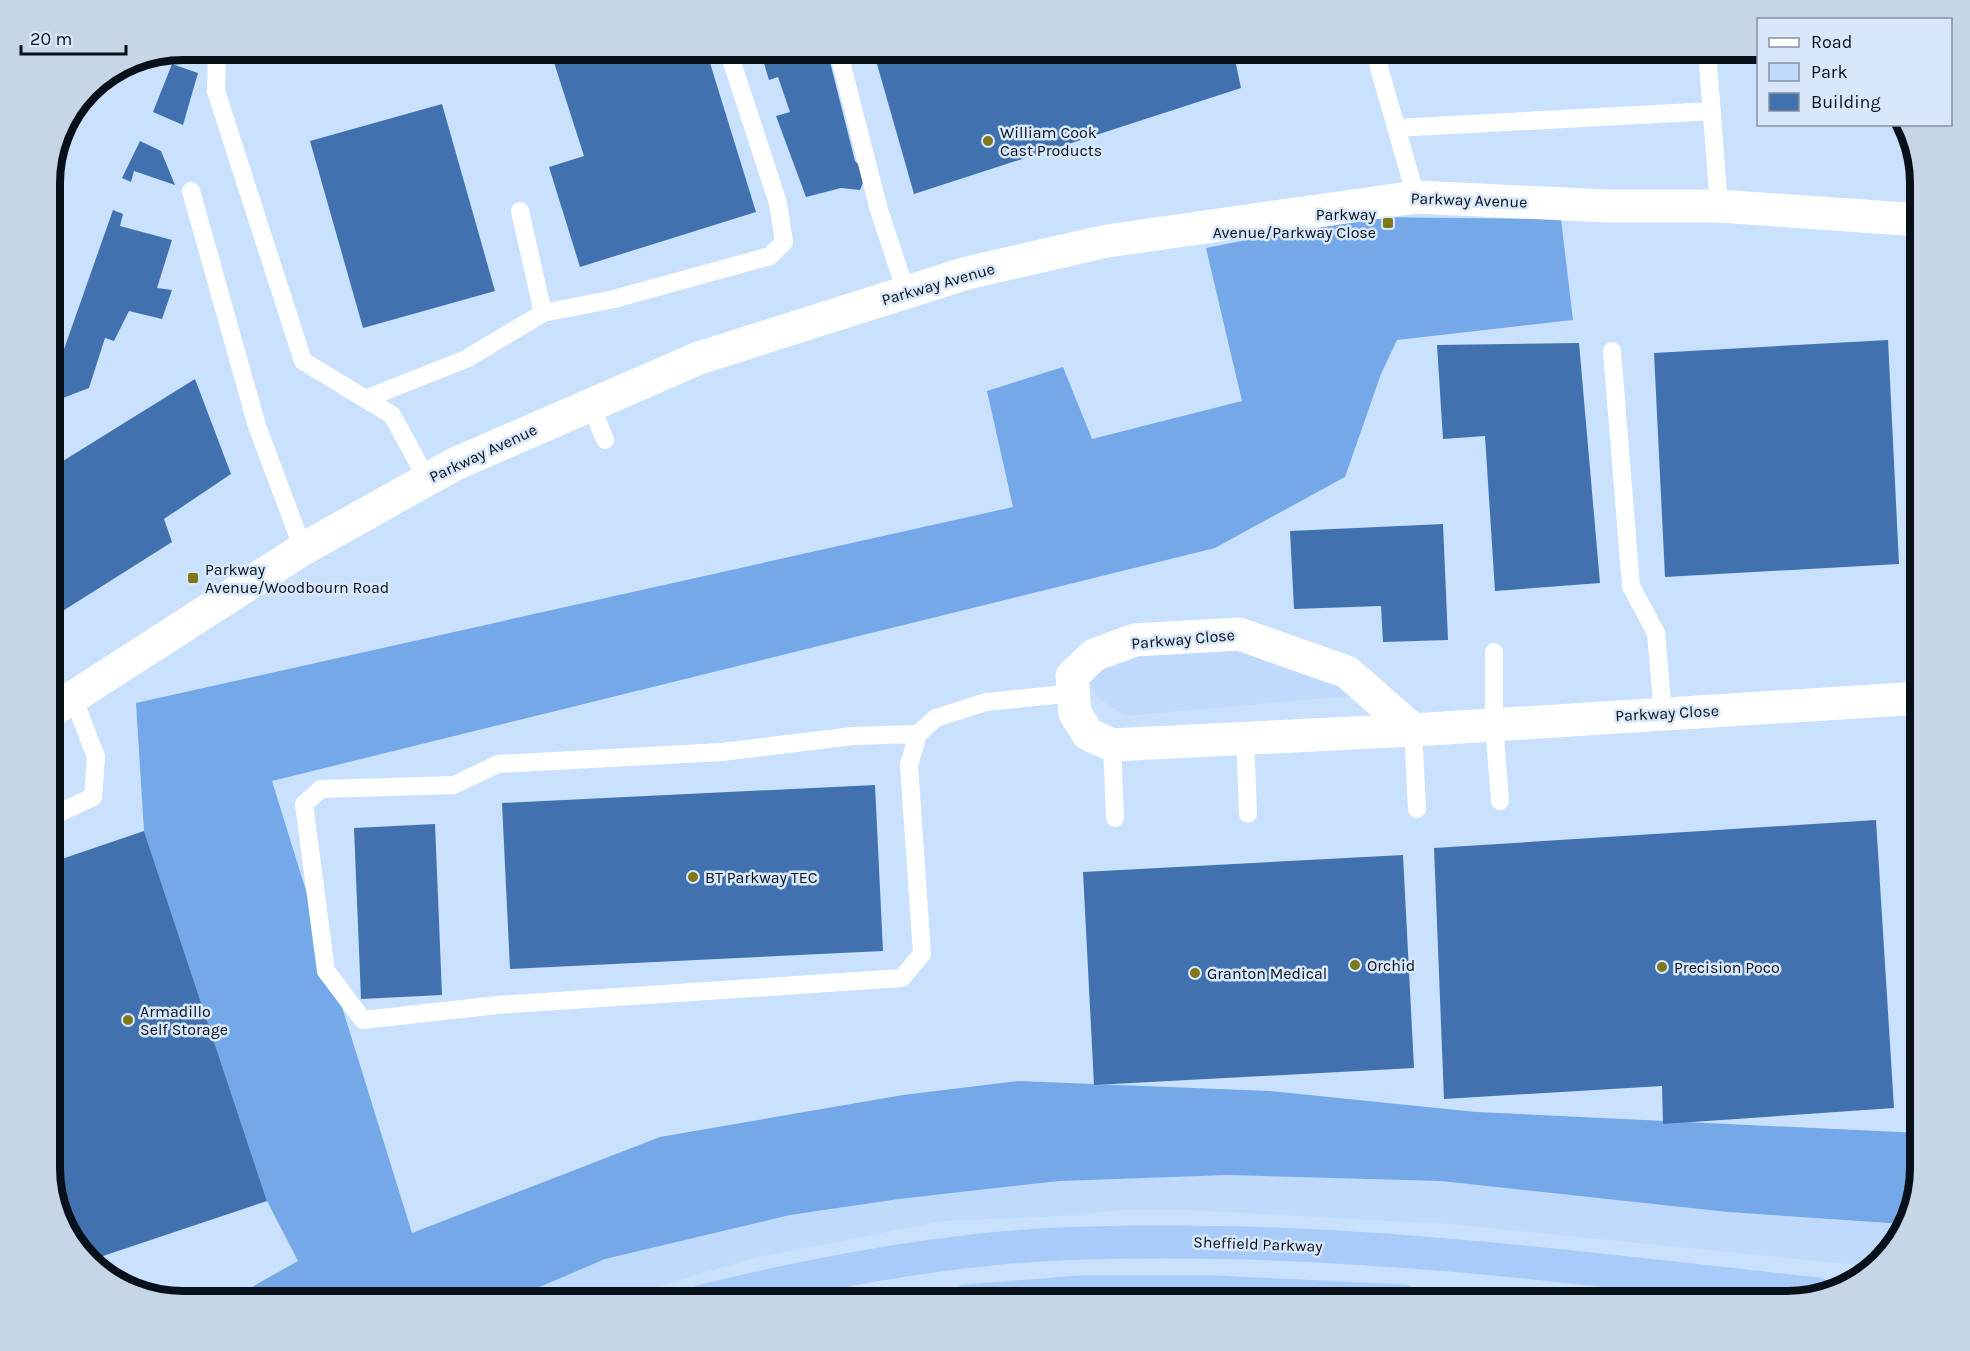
<svg xmlns="http://www.w3.org/2000/svg" width="1970" height="1351" viewBox="0 0 1970 1351" font-family="Karla,sans-serif">
	<rect width="100%" height="100%" fill="#d8e7f9"/>
	<path fill="#cae1fe" d="M 183,50 L 1758,50 L 1758,124 L 1907,125 L 1920,183 L 1920,1168 L 1898,1242 L 1846,1288 L 1787,1301 L 183,1301 L 109,1279 L 67,1234 L 50,1176 L 50,175 L 60,132 L 89,88 L 132,60 Z"/>
	<path fill="#c0dafd" d="M 1248,638 L 1383,693 L 1126,716 L 1097,697 L 1087,677 L 1098,655 Z
		M 1228,1175 L 1441,1181 L 1728,1212 L 1904,1224 C 1898,1241 1885,1263 1866,1266 L 1449,1224 L 1186,1210 L 1122,1210 L 1063,1216 L 944,1221 L 754,1258 L 611,1301 L 507,1301 L 605,1259 L 790,1215 L 899,1199 L 1059,1181 Z"/>
	<path fill="#75a8e9" d="M 1364,217 L 1561,219 L 1573,320 L 1397,340 L 1381,374 L 1345,477 L 1215,548 L 272,781 L 412,1233 L 660,1137 L 903,1095 L 1018,1081 L 1269,1091 L 1476,1112 L 1920,1133 L 1920,1168 L 1904,1224 L 1728,1212 L 1441,1181 L 1228,1175 L 1059,1181 L 899,1199 L 790,1215 L 605,1259 L 507,1301 L 227,1301 L 298,1261 L 267,1201 L 144,831 L 136,703 L 1013,507 L 987,391 L 1063,367 L 1092,439 L 1242,401 L 1206,248 Z"/>
	<path fill="#4172af" d="M 550,50 L 706,50 L 756,212 L 580,267 L 549,167 L 584,156 Z
		M 760,50 L 827,50 L 855,161 L 867,173 L 860,190 L 841,188 L 806,197 L 776,116 L 790,112 L 778,77 L 769,80 Z
		M 873,50 L 1233,50 L 1241,88 L 914,194 Z
		M 172,64 L 198,73 L 183,125 L 153,112 Z
		M 442,104 L 495,291 L 363,328 L 310,141 Z
		M 140,141 L 161,151 L 175,185 L 134,171 L 131,182 L 122,178 Z
		M 113,210 L 123,214 L 120,226 L 172,240 L 157,288 L 172,290 L 162,319 L 129,311 L 114,341 L 105,338 L 89,388 L 50,403 L 50,389 Z
		M 1888,340 L 1899,564 L 1665,577 L 1654,353 Z
		M 1579,343 L 1600,583 L 1495,591 L 1485,436 L 1443,439 L 1437,345 Z
		M 195,379 L 231,474 L 164,519 L 172,542 L 50,619 L 50,469 Z
		M 1443,524 L 1448,640 L 1383,642 L 1381,606 L 1294,609 L 1290,531 Z
		M 875,785 L 883,951 L 510,969 L 502,803 Z
		M 1876,820 L 1894,1108 L 1663,1124 L 1662,1086 L 1444,1099 L 1434,848 Z
		M 435,824 L 442,995 L 361,999 L 354,828 Z
		M 144,831 L 267,1201 L 91,1260 L 67,1234 L 50,1176 L 50,863 Z
		M 1403,855 L 1414,1068 L 1094,1085 L 1083,872 Z"/>
	<g fill="none" stroke-linecap="round" stroke-linejoin="round">
		<path stroke="#fff" stroke-width="18" d="M 217,50 L 216,91 L 303,361 L 392,415 L 427,479
			M 838,50 L 879,210 L 906,292
			M 1374,50 L 1416,197
			M 1707,50 L 1719,206
			M 1396,128 L 1712,111
			M 191,191 L 257,426 L 303,549
			M 520,211 L 543,313
			M 1612,351 L 1631,586 L 1656,633 L 1663,713
			M 365,399 L 466,359 L 543,313 L 614,299 L 770,256 L 784,242 L 778,203 L 728,50
			M 591,405 L 605,440
			M 1494,652 L 1494,724 L 1500,801
			M 1413,730 L 1417,809
			M 918,734 L 853,736 L 722,752 L 498,764 L 454,785 L 321,789 L 304,804 L 326,971 L 363,1020 L 498,1005 L 902,978 L 922,954 L 909,765 L 918,734 L 936,718 L 986,702 L 1074,693
			M 1245,737 L 1248,814
			M 1112,745 L 1115,818
			M 50,817 L 93,797 L 96,757 L 73,697"/>
		<path stroke="#fff" stroke-width="33" d="M 50,712 L 303,549 L 455,464 L 699,358 L 967,273 L 1107,241 L 1416,197 L 1607,206 L 1719,206 L 1920,220
			M 1413,730 L 1347,672 L 1239,634 L 1135,640 L 1094,655 L 1072,676 L 1075,713 L 1088,734 L 1112,745 L 1413,730 L 1920,698"/>
		<path stroke="#a8cbfa" stroke-width="33" d="M 702,1301 C 797,1278 893,1259 991,1249 C 1047,1243 1103,1242 1160,1242 C 1380,1241 1599,1270 1817,1294
			M 966,1301 L 1080,1292 L 1217,1292 L 1403,1301"/>
	</g>
	<g fill="#7e771c" stroke="#d8e7f9" stroke-width="2">
		<circle cx="988" cy="141" r="6"/>
		<rect x="1382" y="217" width="12" height="12" rx="3"/>
		<rect x="187" y="572" width="12" height="12" rx="3"/>
		<circle cx="693" cy="877" r="6"/>
		<circle cx="1355" cy="965" r="6"/>
		<circle cx="1662" cy="967" r="6"/>
		<circle cx="1195" cy="973" r="6"/>
		<circle cx="128" cy="1020" r="6"/>
	</g>
	<g text-anchor="middle" dominant-baseline="central" stroke-width="5" stroke-linejoin="round" paint-order="stroke">
		<g font-size="16" fill="#08101a" stroke="#d8e7f9" text-anchor="start">
			<text x="1000" y="132">William Cook<tspan x="1000" dy="18">Cast Products</tspan></text>
			<text x="1376" y="214" text-anchor="end">Parkway<tspan x="1376" dy="18">Avenue/Parkway Close</tspan></text>
			<text x="205" y="569">Parkway<tspan x="205" dy="18">Avenue/Woodbourn Road</tspan></text>
			<text x="705" y="877">BT Parkway TEC</text>
			<text x="1367" y="965">Orchid</text>
			<text x="1674" y="967">Precision Poco</text>
			<text x="1207" y="973">Granton Medical</text>
			<text x="140" y="1011">Armadillo<tspan x="140" dy="18">Self Storage</tspan></text>
		</g>
		<g font-size="16" fill="#08101a" stroke="#d8e7f9">
			<text transform="translate(1469 200) rotate(2)">Parkway Avenue</text>
			<text transform="translate(938 284) rotate(-16)">Parkway Avenue</text>
			<text transform="translate(483 453) rotate(-25)">Parkway Avenue</text>
			<text transform="translate(1183 639) rotate(-5)">Parkway Close</text>
			<text transform="translate(1667 713) rotate(-3)">Parkway Close</text>
			<text transform="translate(1258 1244) rotate(2)">Sheffield Parkway</text>
		</g>
	</g>
	<path d="M0 0H1970V1351H0ZM183 60H1787A123 123 0 0 1 1910 183V1168A123 123 0 0 1 1787 1291H183A123 123 0 0 1 60 1168V183A123 123 0 0 1 183 60Z" fill="#c7d6e7" fill-rule="evenodd"/>
	<path fill="none" stroke="#08101a" stroke-width="8" d="M183 60H1787A123 123 0 0 1 1910 183V1168A123 123 0 0 1 1787 1291H183A123 123 0 0 1 60 1168V183A123 123 0 0 1 183 60Z"/>
	<rect x="1757" y="18" width="195" height="108" fill="#d8e7f9" stroke="#8591a0" stroke-width="1.5"/>
	<rect x="1769" y="38" width="30" height="9" fill="#ffffff" stroke="#8591a0" stroke-width="1.5"/>
	<text x="1811" y="48" font-size="18" fill="#08101a">Road</text>
	<rect x="1769" y="63" width="30" height="18" fill="#c0dafd" stroke="#8591a0" stroke-width="1.5"/>
	<text x="1811" y="78" font-size="18" fill="#08101a">Park</text>
	<rect x="1769" y="93" width="30" height="18" fill="#4172af" stroke="#8591a0" stroke-width="1.5"/>
	<text x="1811" y="108" font-size="18" fill="#08101a">Building</text>
	<path d="M21 45v9h105v-9" fill="none" stroke="#08101a" stroke-width="3"/>
	<text x="30" y="45" font-size="18" fill="#08101a" stroke="#d8e7f9" stroke-width="4.5" paint-order="stroke">20 m</text>
</svg>
